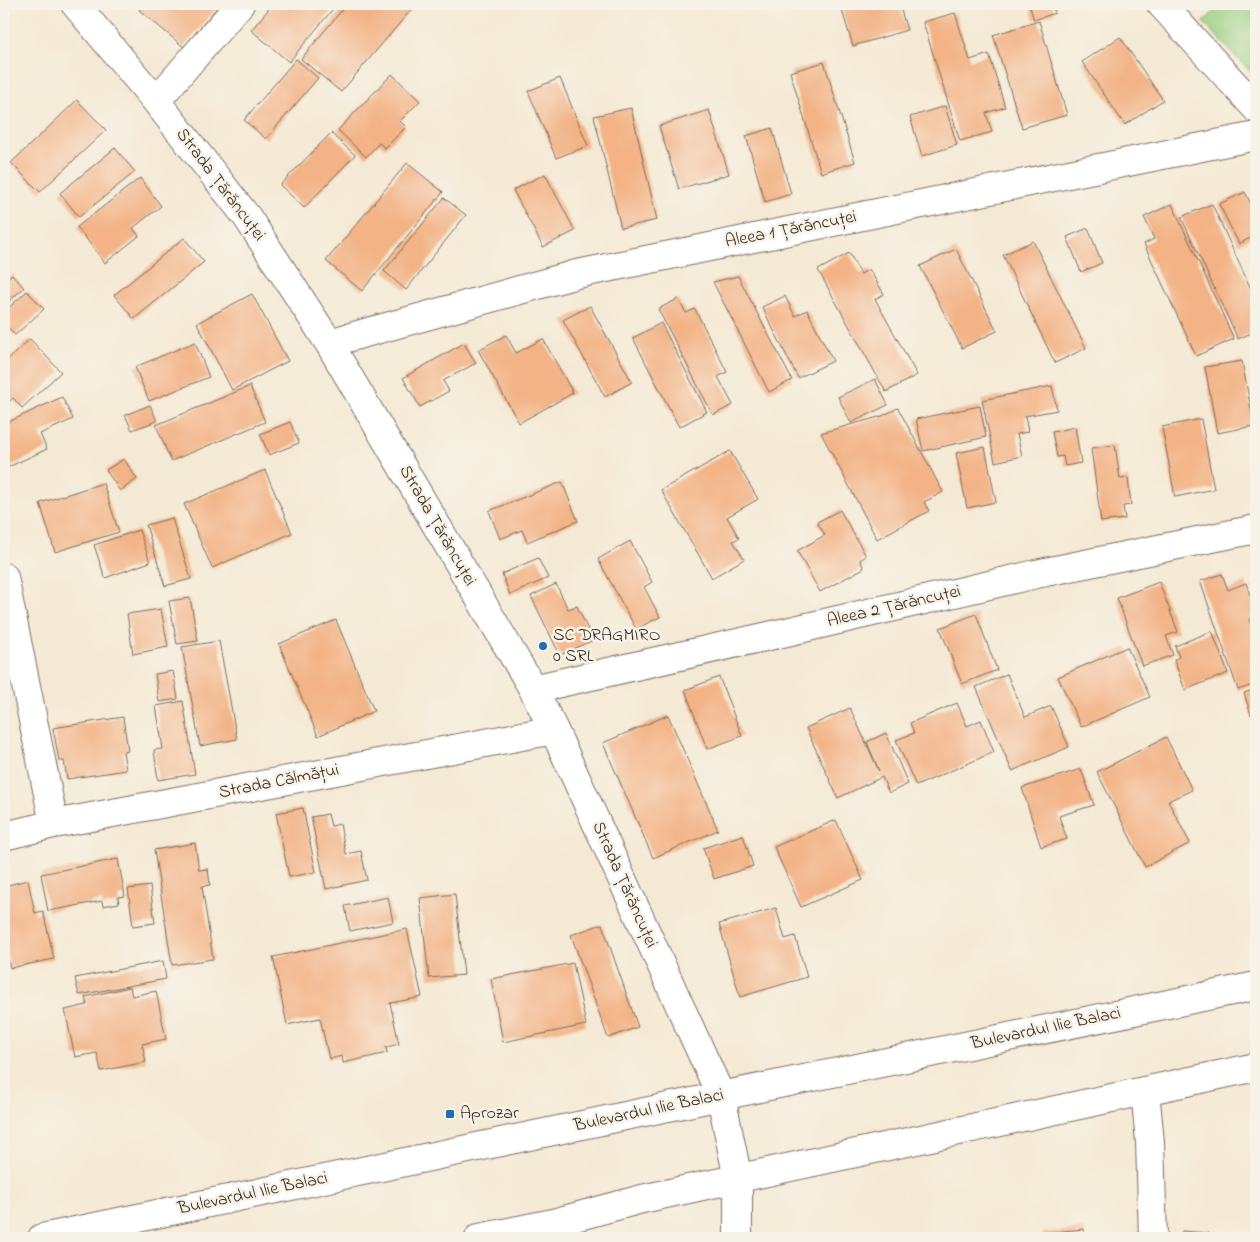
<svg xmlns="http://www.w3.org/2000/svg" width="1260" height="1242" viewBox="0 0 1260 1242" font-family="'Indie Flower',sans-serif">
	<rect width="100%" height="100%" fill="#f7f3e8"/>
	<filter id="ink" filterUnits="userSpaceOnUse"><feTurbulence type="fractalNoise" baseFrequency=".02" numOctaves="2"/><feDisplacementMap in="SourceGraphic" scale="10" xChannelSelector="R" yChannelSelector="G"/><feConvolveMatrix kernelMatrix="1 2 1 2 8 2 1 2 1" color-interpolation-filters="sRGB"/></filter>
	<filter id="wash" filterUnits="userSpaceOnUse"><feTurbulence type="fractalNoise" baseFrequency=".0096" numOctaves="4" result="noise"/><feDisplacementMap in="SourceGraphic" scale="20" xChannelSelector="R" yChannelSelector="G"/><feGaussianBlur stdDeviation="1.12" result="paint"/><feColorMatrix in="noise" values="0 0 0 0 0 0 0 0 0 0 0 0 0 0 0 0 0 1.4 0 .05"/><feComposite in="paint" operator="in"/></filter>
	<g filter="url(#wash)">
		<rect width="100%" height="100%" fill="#f4e9d4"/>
		<path fill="#98cf81" stroke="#6a7c50" d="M 1223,4 L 1256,4 L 1256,78 L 1203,22 Z"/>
		<g id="blocks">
			<path fill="#f3b386" d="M 143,4 L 220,4 L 184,47 L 139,10 Z
				M 273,4 L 337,4 L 289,62 L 251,30 Z
				M 347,4 L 416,4 L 341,92 L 301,59 Z
				M 840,4 L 899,4 L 907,30 L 853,46 Z
				M 1029,4 L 1052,4 L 1055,13 L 1034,20 Z
				M 955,13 L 970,60 L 989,54 L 1005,107 L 986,113 L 992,132 L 960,141 L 923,22 Z
				M 1039,21 L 1067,115 L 1022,128 L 993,35 Z
				M 1120,37 L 1163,100 L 1125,125 L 1082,62 Z
				M 296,59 L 318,78 L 266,139 L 244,120 Z
				M 824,62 L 855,162 L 821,173 L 790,72 Z
				M 392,74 L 420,101 L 400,121 L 406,127 L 385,148 L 379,143 L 366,157 L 338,130 Z
				M 560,78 L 588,146 L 556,158 L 528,91 Z
				M 77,100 L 106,130 L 40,192 L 11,163 Z
				M 945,106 L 957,145 L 922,156 L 910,117 Z
				M 631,108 L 657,220 L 621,228 L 594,116 Z
				M 709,110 L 729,174 L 679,189 L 659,126 Z
				M 772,128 L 791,194 L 765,202 L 746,136 Z
				M 331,133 L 355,155 L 304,208 L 280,185 Z
				M 115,148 L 135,172 L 79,217 L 60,193 Z
				M 407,163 L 443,192 L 362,291 L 326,261 Z
				M 545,174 L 575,231 L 543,247 L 513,190 Z
				M 140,178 L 161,206 L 133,228 L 139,236 L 105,263 L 77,227 Z
				M 1245,192 L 1256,214 L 1256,235 L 1239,244 L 1219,204 Z
				M 444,198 L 466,215 L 406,290 L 384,271 Z
				M 1172,204 L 1234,339 L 1196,356 L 1144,244 L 1154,239 L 1144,217 Z
				M 1212,204 L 1256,300 L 1256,331 L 1238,339 L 1181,217 Z
				M 1088,228 L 1102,263 L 1081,272 L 1067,237 Z
				M 184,238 L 204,262 L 134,319 L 114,295 Z
				M 1033,241 L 1086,348 L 1055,363 L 1003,255 Z
				M 956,249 L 997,331 L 962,348 L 920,266 Z
				M 849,253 L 861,274 L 869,269 L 884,294 L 875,299 L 917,375 L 886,392 L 818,270 Z
				M 12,274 L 24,288 L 4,305 L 4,281 Z
				M 738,276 L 792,380 L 769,392 L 713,282 Z
				M 27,291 L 44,309 L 15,335 L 4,323 L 4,312 Z
				M 252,294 L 288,361 L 232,390 L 197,323 Z
				M 785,296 L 795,316 L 807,310 L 833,361 L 798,378 L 762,307 Z
				M 678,299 L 686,313 L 695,309 L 727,372 L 718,377 L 733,405 L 713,415 L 658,309 Z
				M 590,306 L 632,382 L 605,397 L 563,320 Z
				M 661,323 L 707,412 L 679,427 L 633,338 Z
				M 506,335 L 516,353 L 543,339 L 573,393 L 519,423 L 478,350 Z
				M 30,339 L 61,372 L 22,408 L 13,398 L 4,407 L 4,363 Z
				M 195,342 L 209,377 L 149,401 L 135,367 Z
				M 464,343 L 476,363 L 443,381 L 449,391 L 420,407 L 403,378 Z
				M 1242,361 L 1254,426 L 1217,433 L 1205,367 Z
				M 875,379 L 888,405 L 851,423 L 838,397 Z
				M 250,386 L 265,422 L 171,461 L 156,425 Z
				M 1052,386 L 1057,410 L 1025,416 L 1028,432 L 1017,434 L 1022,456 L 995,462 L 982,400 Z
				M 62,397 L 73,419 L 40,434 L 47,449 L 4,469 L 4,441 L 8,439 L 4,429 L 4,424 Z
				M 1252,398 L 1256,398 L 1256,420 L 1255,420 Z
				M 150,405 L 157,421 L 132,430 L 125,415 Z
				M 980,406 L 986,437 L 923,451 L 916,419 Z
				M 898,408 L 943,492 L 924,502 L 929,511 L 877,539 L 821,433 L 882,416 Z
				M 1201,419 L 1214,489 L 1175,497 L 1162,427 Z
				M 290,422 L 299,443 L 269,455 L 260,434 Z
				M 1075,427 L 1081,463 L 1065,466 L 1063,456 L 1057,457 L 1052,432 Z
				M 1115,445 L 1120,479 L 1128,478 L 1131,505 L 1123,506 L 1125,519 L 1101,522 L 1091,448 Z
				M 985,447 L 996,502 L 967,508 L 956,453 Z
				M 730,451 L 758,499 L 727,517 L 739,538 L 733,541 L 744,559 L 712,578 L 661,490 Z
				M 124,459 L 137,479 L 120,491 L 106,470 Z
				M 265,470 L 292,533 L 212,568 L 184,504 Z
				M 562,482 L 578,521 L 527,542 L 522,530 L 500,539 L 489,511 Z
				M 103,483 L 119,532 L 55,552 L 40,503 Z
				M 840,510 L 866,556 L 860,560 L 864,568 L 820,592 L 797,551 L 825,535 L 817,522 Z
				M 172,518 L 191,579 L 165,586 L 146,525 Z
				M 139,530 L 150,562 L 105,578 L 94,545 Z
				M 630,541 L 652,582 L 644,587 L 660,617 L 636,629 L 598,559 Z
				M 538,558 L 548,578 L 510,595 L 502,574 Z
				M 1222,574 L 1228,590 L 1246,583 L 1256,612 L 1256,616 L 1249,619 L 1256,640 L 1256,684 L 1238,690 L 1200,581 Z
				M 1159,582 L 1178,632 L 1166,636 L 1173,655 L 1142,666 L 1117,598 Z
				M 556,584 L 568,609 L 577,606 L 593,640 L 560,655 L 531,596 Z
				M 1256,586 L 1256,598 L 1252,587 Z
				M 190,598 L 198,641 L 177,644 L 169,601 Z
				M 161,609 L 168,647 L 133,654 L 127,614 Z
				M 976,614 L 997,670 L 962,684 L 940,628 Z
				M 336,620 L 374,711 L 318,736 L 279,644 Z
				M 1212,631 L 1228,673 L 1185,690 L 1174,660 L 1179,657 L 1175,646 Z
				M 219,641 L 237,739 L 200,746 L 182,647 Z
				M 1127,647 L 1150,697 L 1081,727 L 1058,677 Z
				M 173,671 L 178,699 L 159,702 L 155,674 Z
				M 1007,674 L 1025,717 L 1051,706 L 1069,747 L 1012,771 L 976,687 Z
				M 719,677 L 742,736 L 707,749 L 685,690 Z
				M 1256,689 L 1256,713 L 1251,715 L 1244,693 Z
				M 183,701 L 195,774 L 158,780 L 154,750 L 163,749 L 156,706 Z
				M 957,703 L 967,726 L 981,720 L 994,752 L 916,786 L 896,740 L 914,733 L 910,723 Z
				M 850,708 L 879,771 L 867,742 L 886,733 L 908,784 L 889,793 L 882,777 L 838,798 L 806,728 Z
				M 668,715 L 718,830 L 653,858 L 603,743 Z
				M 123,717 L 128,751 L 123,752 L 126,770 L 67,779 L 64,761 L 59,761 L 53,728 Z
				M 1166,737 L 1192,790 L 1168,801 L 1190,843 L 1145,867 L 1097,772 Z
				M 1081,769 L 1094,805 L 1059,816 L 1067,839 L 1041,847 L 1022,788 Z
				M 303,808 L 316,872 L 289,877 L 276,813 Z
				M 328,814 L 331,826 L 340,824 L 346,854 L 361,851 L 367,880 L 326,889 L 311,817 Z
				M 836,820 L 863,880 L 801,907 L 774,847 Z
				M 743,835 L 753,866 L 714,879 L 703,848 Z
				M 195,843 L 199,870 L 208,869 L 210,885 L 202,886 L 213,959 L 172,965 L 154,850 Z
				M 118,859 L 125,896 L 118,897 L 119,903 L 103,906 L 102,901 L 48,911 L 41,874 Z
				M 28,880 L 35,913 L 43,911 L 54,959 L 10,968 L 4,941 L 4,886 Z
				M 150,886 L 155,923 L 133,926 L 128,889 Z
				M 455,894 L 464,975 L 429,978 L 420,898 Z
				M 388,897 L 393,922 L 350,931 L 345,906 Z
				M 776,908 L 785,939 L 795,936 L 807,977 L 740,997 L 719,924 Z
				M 602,924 L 638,1027 L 608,1038 L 571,935 Z
				M 407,929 L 422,997 L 390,1003 L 399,1044 L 386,1047 L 387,1053 L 343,1063 L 342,1056 L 329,1059 L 320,1018 L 287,1025 L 273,957 Z
				M 163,961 L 166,979 L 79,995 L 75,978 Z
				M 573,963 L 586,1025 L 503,1042 L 491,979 Z
				M 4,985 L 5,985 L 7,997 L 4,998 Z
				M 130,987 L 132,996 L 156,991 L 166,1039 L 142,1044 L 146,1062 L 101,1071 L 97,1053 L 75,1057 L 65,1010 L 87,1005 L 85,997 Z
				M 1084,1229 L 1084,1238 L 1044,1238 L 1043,1233 Z
				M 1182,1231 L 1209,1233 L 1208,1238 L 1181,1238 Z"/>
		</g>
	</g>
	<g filter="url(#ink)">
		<use href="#blocks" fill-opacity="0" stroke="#7c6d5e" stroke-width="1"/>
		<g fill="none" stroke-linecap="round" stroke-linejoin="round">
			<g stroke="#7c6d5e" stroke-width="30">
				<path id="minor" d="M 75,4 L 156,101 L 247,217 L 329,343 L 533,689 L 554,730 L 721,1096 L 738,1179 L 738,1238
					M 156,101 L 240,4
					M 329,343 L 577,274 L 1256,136
					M 4,577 L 54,824
					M 533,689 L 769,636 L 1036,574 L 1256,529
					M 4,836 L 54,824 L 554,730
					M 1145,1091 L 1150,1142 L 1153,1238"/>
			</g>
			<g stroke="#7c6d5e" stroke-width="30">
				<path id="major" d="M 1161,4 L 1256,108
					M 42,1238 L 721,1096 L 1256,986
					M 479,1238 L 553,1223 L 642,1199 L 1256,1067"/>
			</g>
			<use href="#minor" stroke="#fff" stroke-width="28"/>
			<use href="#major" stroke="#fff" stroke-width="28"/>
		</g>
	</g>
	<g fill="#1f6fb2" stroke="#f7f3e8" stroke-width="2">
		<circle cx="543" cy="646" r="5"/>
		<rect x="445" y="1109" width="10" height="10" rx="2.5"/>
	</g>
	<g text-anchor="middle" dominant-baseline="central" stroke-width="5" stroke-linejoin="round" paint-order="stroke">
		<g font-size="18" fill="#3b2a1e" stroke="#f7f3e8">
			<text transform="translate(220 185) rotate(53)">Strada Țărăncuței</text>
			<text transform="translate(791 230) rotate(-11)">Aleea 1 Țărăncuței</text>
			<text transform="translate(437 526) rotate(60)">Strada Țărăncuței</text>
			<text transform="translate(894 607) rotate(-13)">Aleea 2 Țărăncuței</text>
			<text transform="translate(279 782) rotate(-11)">Strada Călmățui</text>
			<text transform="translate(624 885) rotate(66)">Strada Țărăncuței</text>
			<text transform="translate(1046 1029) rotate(-12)">Bulevardul Ilie Balaci</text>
			<text transform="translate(649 1111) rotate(-12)">Bulevardul Ilie Balaci</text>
			<text transform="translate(253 1194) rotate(-12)">Bulevardul Ilie Balaci</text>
		</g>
		<g font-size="18" fill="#3b2a1e" stroke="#f7f3e8" text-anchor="start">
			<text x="553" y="636">SC DRAGMIRO<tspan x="553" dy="21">0 SRL</tspan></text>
			<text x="460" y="1114">Aprozar</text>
		</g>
	</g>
	<rect width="1260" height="1242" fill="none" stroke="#f7f3e8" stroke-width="20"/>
</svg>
